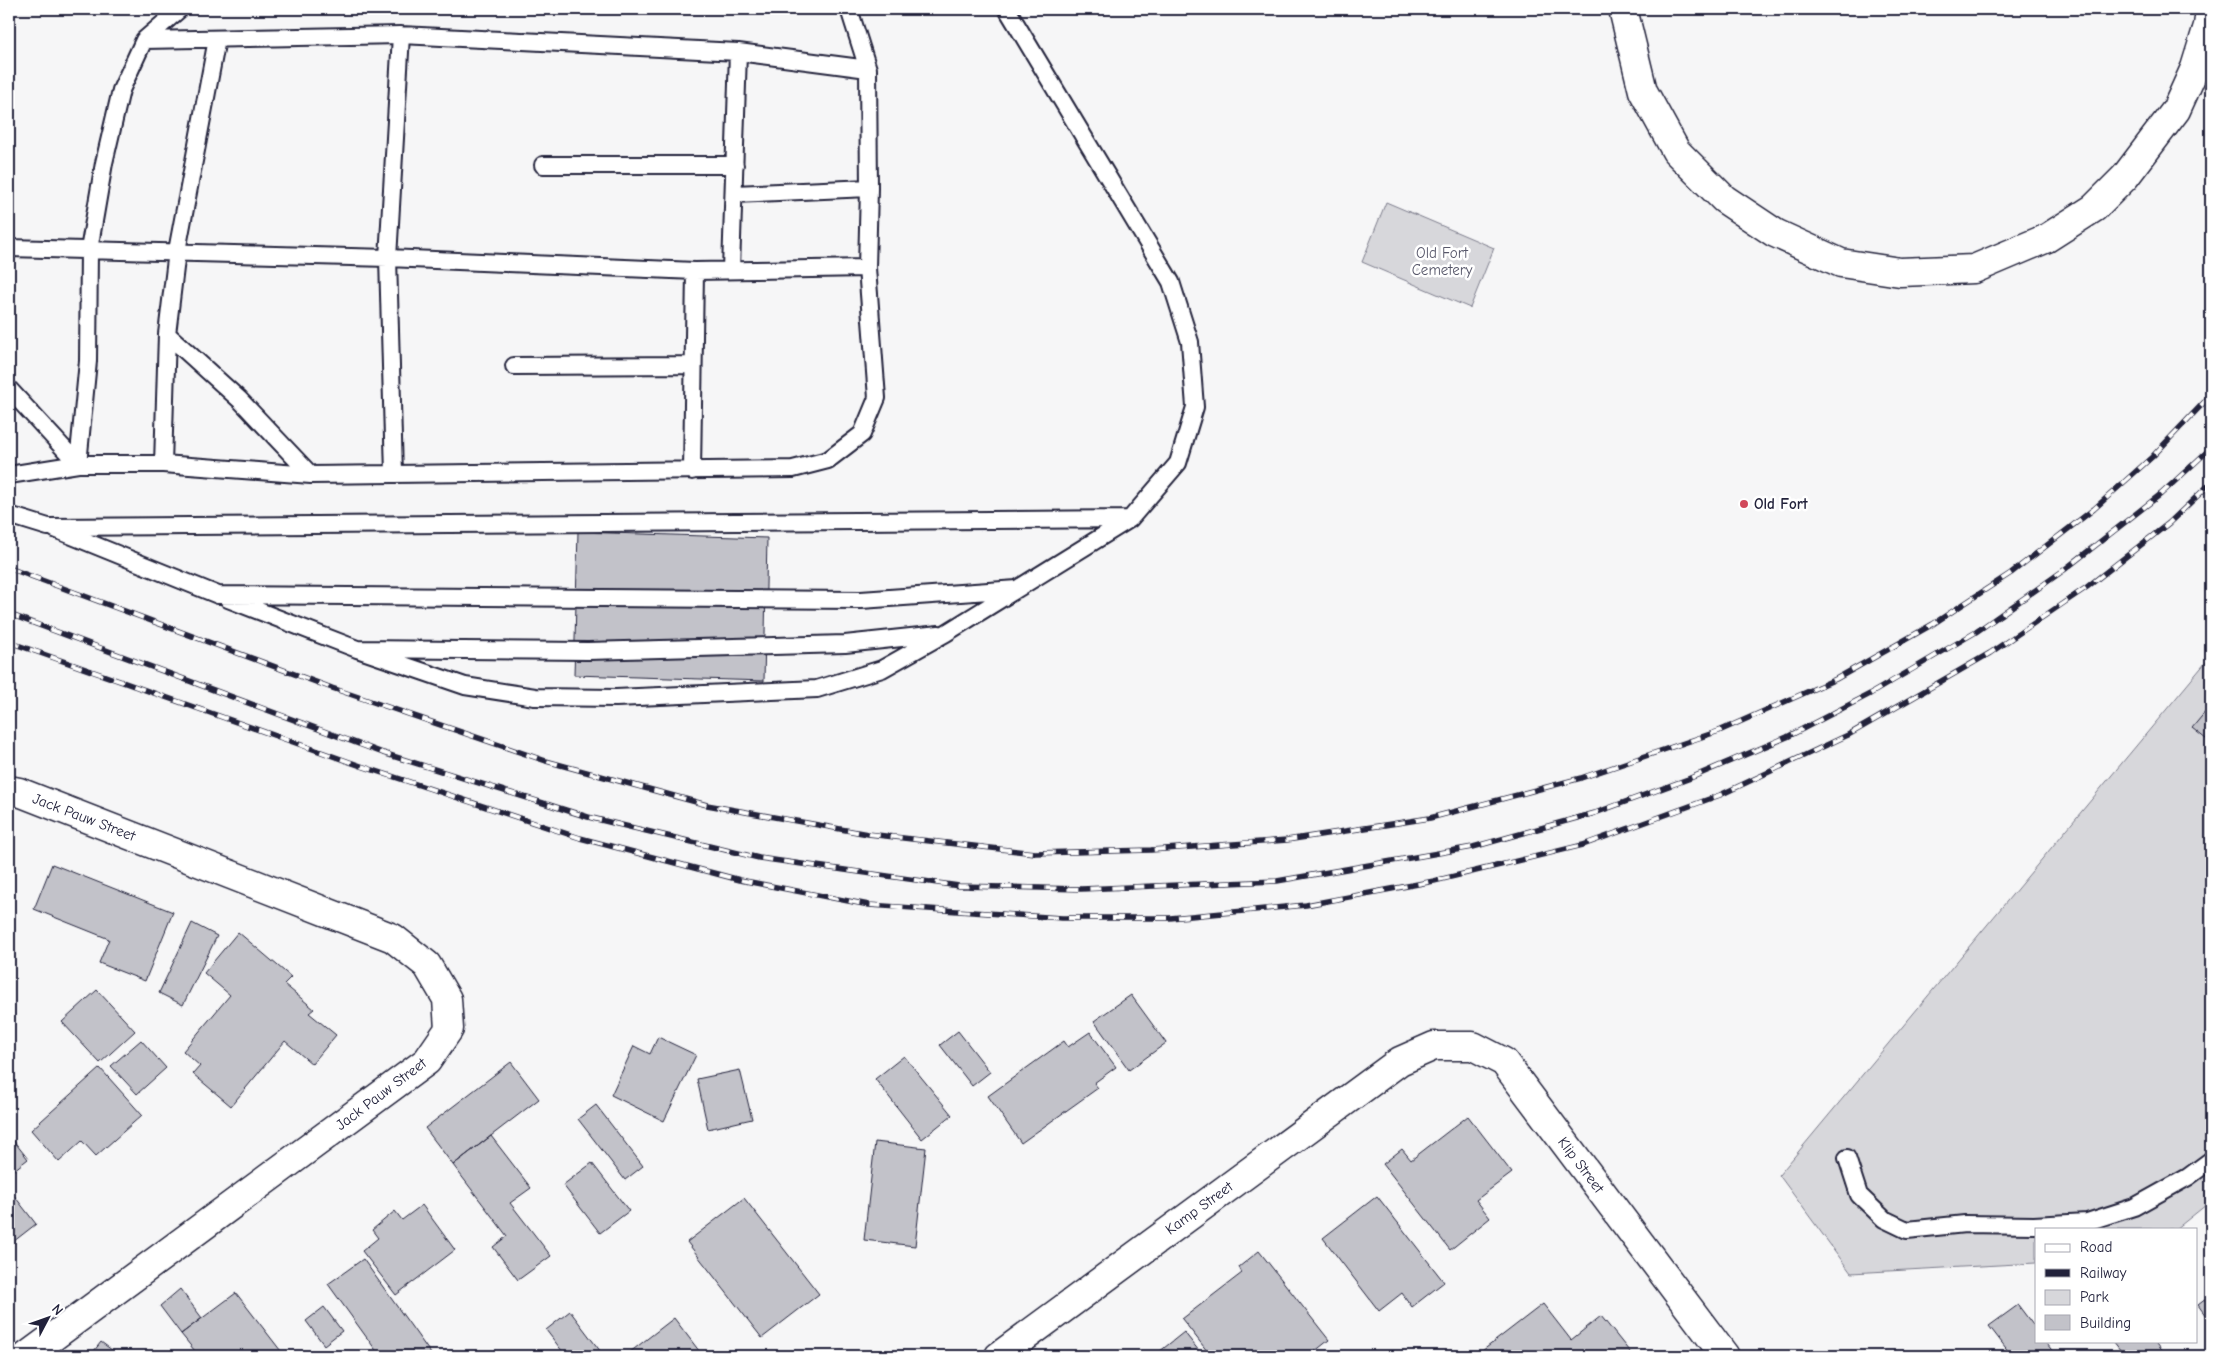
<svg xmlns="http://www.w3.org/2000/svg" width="2220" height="1365" viewBox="0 0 2220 1365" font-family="'Comic Neue',sans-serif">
	<rect width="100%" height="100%" fill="#f6f6f7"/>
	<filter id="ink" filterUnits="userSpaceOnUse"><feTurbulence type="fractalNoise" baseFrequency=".02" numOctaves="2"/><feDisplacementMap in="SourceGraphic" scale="10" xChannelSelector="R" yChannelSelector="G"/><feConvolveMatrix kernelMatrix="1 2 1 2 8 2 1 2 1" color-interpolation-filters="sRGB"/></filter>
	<g filter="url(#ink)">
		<path fill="#d7d7db" stroke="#7c7c8b" d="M 1386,202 L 1494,248 L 1470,308 L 1362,262 Z
			M 2211,656 L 2211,1201 L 2176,1229 L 2036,1229 L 2036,1263 L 1851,1273 L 1779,1175 Z"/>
		<path fill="#c2c2c9" stroke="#22223b" d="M 578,532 L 767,538 L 764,681 L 574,675 Z
			M 2211,705 L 2211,743 L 2192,728 Z
			M 52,864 L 173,912 L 145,981 L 99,963 L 109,939 L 34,909 Z
			M 192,923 L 217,936 L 183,1005 L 159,993 Z
			M 238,932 L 291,977 L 284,984 L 314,1009 L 309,1013 L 336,1035 L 312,1064 L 285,1041 L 231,1106 L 193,1074 L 200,1066 L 183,1051 L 230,995 L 204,973 Z
			M 97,990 L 135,1031 L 100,1063 L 62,1022 Z
			M 1131,995 L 1166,1043 L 1129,1070 L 1094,1021 Z
			M 958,1031 L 990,1072 L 972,1086 L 940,1045 Z
			M 1090,1032 L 1116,1067 L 1094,1083 L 1098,1088 L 1021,1143 L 988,1096 L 1064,1041 L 1068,1047 Z
			M 658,1037 L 696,1055 L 664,1121 L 611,1095 L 634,1046 L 650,1054 Z
			M 141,1040 L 166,1068 L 137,1094 L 111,1066 Z
			M 904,1056 L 952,1115 L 922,1139 L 875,1079 Z
			M 511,1062 L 539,1099 L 453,1165 L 425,1128 Z
			M 100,1068 L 142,1115 L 96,1156 L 82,1141 L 59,1162 L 31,1130 Z
			M 740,1070 L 752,1119 L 708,1129 L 697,1079 Z
			M 596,1105 L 643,1166 L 625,1180 L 578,1119 Z
			M 1468,1116 L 1512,1173 L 1476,1200 L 1490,1218 L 1450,1250 L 1383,1164 L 1402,1149 L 1411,1160 Z
			M 9,1135 L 28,1159 L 9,1174 Z
			M 491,1136 L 531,1188 L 510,1203 L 551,1256 L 518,1280 L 493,1247 L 507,1236 L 453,1165 Z
			M 875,1142 L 926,1148 L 915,1246 L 864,1240 Z
			M 592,1163 L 629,1211 L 600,1233 L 563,1185 Z
			M 9,1189 L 36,1224 L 9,1245 Z
			M 1377,1196 L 1444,1282 L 1412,1307 L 1402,1293 L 1379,1311 L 1323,1238 Z
			M 744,1198 L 819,1294 L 762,1338 L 687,1242 Z
			M 422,1205 L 455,1250 L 396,1295 L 362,1251 L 378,1238 L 372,1230 L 395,1211 L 402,1220 Z
			M 1259,1251 L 1329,1340 L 1309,1356 L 1258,1356 L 1255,1353 L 1251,1356 L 1211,1356 L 1182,1319 L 1242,1273 L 1239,1267 Z
			M 363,1259 L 431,1354 L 427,1356 L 380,1356 L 328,1284 Z
			M 180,1289 L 202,1318 L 181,1334 L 160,1306 Z
			M 236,1293 L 284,1355 L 282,1356 L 199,1356 L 181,1334 Z
			M 2211,1295 L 2211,1323 L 2198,1305 Z
			M 1543,1304 L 1571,1340 L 1601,1316 L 1633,1356 L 1486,1356 L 1482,1351 Z
			M 2018,1305 L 2036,1329 L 2036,1341 L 2045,1341 L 2056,1356 L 2012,1356 L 1989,1326 Z
			M 324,1307 L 342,1331 L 324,1345 L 306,1321 Z
			M 570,1311 L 604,1356 L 566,1356 L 546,1330 Z
			M 674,1318 L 703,1356 L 625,1356 Z
			M 1184,1332 L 1203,1356 L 1162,1356 L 1159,1352 Z
			M 2113,1341 L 2154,1341 L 2165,1356 L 2125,1356 Z
			M 101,1342 L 120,1356 L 90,1356 Z
			M 346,1351 L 350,1356 L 339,1356 Z"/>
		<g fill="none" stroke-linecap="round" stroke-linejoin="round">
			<g stroke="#22223b" stroke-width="20">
				<path id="lane" d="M 144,40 L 401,35 L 738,52 L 868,69
					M 543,165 L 735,165
					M 734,194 L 869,188
					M 9,248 L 388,258 L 695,271 L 867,268
					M 731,270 L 738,52
					M 167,334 L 240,400 L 311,475
					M 514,366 L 693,365
					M 9,389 L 78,464
					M 78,464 L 88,361 L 89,250 L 104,163 L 121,90 L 144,40 L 180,9
					M 163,464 L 167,334 L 177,251 L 217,39
					M 692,471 L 695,271
					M 394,474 L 388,258 L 401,35
					M 9,475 L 78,464 L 163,464 L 311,475 L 793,469 L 828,460 L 862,434 L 877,398 L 867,268 L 869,188 L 868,69 L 849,9
					M 9,515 L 48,527 L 1130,519 L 1178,463 L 1195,407 L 1190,342 L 1171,282 L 1007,9
					M 55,529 L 218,595 L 861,600 L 1017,589
					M 228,599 L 357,649 L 588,651 L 845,644 L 939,634
					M 357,649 L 465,686 L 535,697 L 616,698 L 817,689 L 882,669 L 946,633 L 1130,519
					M 1847,1158 L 1859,1195 L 1884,1219 L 1907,1230 L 1965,1224 L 2034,1225 L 2087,1222 L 2134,1207 L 2188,1177 L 2211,1160"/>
			</g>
			<g stroke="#22223b" stroke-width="31">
				<path id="street" d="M 9,790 L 19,792 L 393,938 L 427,965 L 447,999 L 449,1029 L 427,1061 L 27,1356
					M 999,1356 L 1400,1061 L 1434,1046 L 1473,1046 L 1504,1062 L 1725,1356"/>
			</g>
			<g stroke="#22223b" stroke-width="31">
				<path id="highway" d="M 1623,9 L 1643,91 L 1676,151 L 1724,199 L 1775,233 L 1841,263 L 1900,272 L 1974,269 L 2047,238 L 2094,208 L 2125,177 L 2176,110 L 2195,68 L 2208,26 L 2210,9"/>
			</g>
			<use href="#lane" stroke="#fff" stroke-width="16"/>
			<use href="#street" stroke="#fff" stroke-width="28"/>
			<use href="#highway" stroke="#fff" stroke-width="28"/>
			<g stroke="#22223b" stroke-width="5.5">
				<path id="rail" d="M 9,568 L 332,688 L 546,761 L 707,805 L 868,834 L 1035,853 L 1151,850 L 1287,840 L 1430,818 L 1581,778 L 1719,731 L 1836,679 L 1933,624 L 2011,573 L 2094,509 L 2152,457 L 2211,395
					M 9,614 L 383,753 L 588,817 L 759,858 L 959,886 L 1081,889 L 1277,881 L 1473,847 L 1595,813 L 1688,779 L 1787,737 L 1870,694 L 1976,632 L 2064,570 L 2161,494 L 2211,448
					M 9,642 L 361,766 L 580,838 L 740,880 L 869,905 L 1062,918 L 1170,918 L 1306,905 L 1434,881 L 1583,845 L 1720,795 L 1848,735 L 1990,653 L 2087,587 L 2169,523 L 2211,483"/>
			</g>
			<use href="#rail" stroke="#fff" stroke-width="4" stroke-dasharray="11" stroke-linecap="butt"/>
		</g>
	</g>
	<circle fill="#d1495b" stroke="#fff" stroke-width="2" cx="1744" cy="504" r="5"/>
	<g text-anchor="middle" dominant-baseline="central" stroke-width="5" stroke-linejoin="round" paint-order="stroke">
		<g font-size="15" fill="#58586b" stroke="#fff">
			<text x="1442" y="253">Old Fort<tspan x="1442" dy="17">Cemetery</tspan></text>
		</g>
		<g font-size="15" font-weight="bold" fill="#22223b" stroke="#fff" text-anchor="start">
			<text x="1754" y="504">Old Fort</text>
		</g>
		<g font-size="15" fill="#22223b" stroke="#fff">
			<text transform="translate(84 817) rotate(21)">Jack Pauw Street</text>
			<text transform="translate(381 1094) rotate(-37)">Jack Pauw Street</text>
			<text transform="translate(1581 1165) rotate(53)">Klip Street</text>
			<text transform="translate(1199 1208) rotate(-36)">Kamp Street</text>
		</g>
	</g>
	<rect width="2220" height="1365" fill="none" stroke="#fff" stroke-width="30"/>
	<rect x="15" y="15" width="2190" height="1335" fill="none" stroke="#22223b" stroke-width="2" filter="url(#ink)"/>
	<rect x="2035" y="1228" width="162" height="115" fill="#ffffff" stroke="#a7a7b1"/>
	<rect x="2045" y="1244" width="25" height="8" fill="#ffffff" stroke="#a7a7b1"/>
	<text x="2080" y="1252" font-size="15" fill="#22223b">Road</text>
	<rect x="2045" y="1269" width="25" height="8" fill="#22223b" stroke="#a7a7b1"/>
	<text x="2080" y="1278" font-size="15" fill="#22223b">Railway</text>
	<rect x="2045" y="1290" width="25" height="15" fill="#d7d7db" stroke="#a7a7b1"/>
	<text x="2080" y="1302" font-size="15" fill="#22223b">Park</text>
	<rect x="2045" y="1315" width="25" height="15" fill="#c2c2c9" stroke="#a7a7b1"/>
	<text x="2080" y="1328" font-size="15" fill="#22223b">Building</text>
	<g transform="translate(48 1318) rotate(49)" stroke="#ffffff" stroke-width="4" paint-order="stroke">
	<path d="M0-4L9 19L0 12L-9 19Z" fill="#22223b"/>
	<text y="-8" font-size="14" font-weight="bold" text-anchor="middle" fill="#22223b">N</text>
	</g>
</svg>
